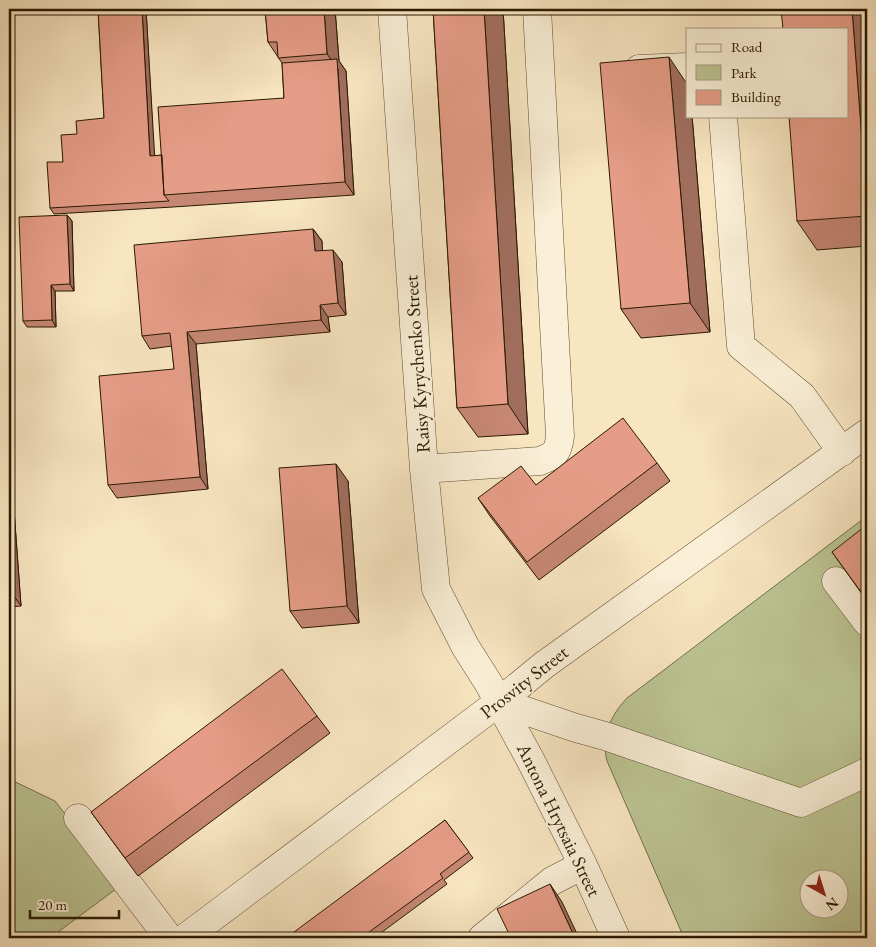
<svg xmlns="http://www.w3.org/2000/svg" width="876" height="947" viewBox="0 0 876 947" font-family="'EB Garamond',serif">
	<rect width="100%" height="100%" fill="#f8e6c1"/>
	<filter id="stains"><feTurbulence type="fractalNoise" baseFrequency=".004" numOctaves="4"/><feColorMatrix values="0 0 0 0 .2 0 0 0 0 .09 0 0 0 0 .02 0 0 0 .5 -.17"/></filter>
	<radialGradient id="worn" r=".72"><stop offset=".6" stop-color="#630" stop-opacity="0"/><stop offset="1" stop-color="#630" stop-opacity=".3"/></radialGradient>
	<path fill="#bcc593" stroke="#736f4a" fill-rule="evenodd" d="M 867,516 L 867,938 L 684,938 L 607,761 C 601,737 610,716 627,698 ZM 808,880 L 838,880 L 838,910 L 808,910 Z
		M 9,779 L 55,801 L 120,886 L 50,938 L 9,938 Z"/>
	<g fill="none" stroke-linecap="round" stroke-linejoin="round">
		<g stroke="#5e4c32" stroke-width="29">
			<path id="minor" d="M 392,9 L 424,469 L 436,589 L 465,646 L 489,684 L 531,761 L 583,865 L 616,938
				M 639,69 L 687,67
				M 723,116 L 741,346 L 802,396 L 842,452
				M 424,469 L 540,461 C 555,455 558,453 560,436 L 537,9
				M 836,581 L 867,622
				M 499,702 L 576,728 L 605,736 L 801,803 L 867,772
				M 78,818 L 169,938
				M 185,938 L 499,702 L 544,665 L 867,433
				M 482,938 L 552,881 L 583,865"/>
		</g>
		<use href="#minor" stroke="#faefd7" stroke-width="28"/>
	</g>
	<path fill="#c68774" stroke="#2a1902" d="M 98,9 L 146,9 L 154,156 L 162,155 L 284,98 L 282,63 L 268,42 L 265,9 L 335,9 L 339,61 L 346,71 L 354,195 L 173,207 L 54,214 L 50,208 L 63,162 L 77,134 L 104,118 Z
		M 433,9 L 503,9 L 528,434 L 478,437 L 457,408 Z
		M 867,9 L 867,246 L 817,250 L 797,221 Z
		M 687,116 L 692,116 L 710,332 L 641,338 L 621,309 Z
		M 67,215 L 72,221 L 74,291 L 55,291 L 56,327 L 27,327 L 23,321 Z
		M 313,229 L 322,241 L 322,250 L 342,262 L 346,315 L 328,317 L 330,332 L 196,344 L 208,489 L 117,498 L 108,485 L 174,369 L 172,346 L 150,349 L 142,336 Z
		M 657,463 L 670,481 L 539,580 L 490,516 L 478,498 Z
		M 348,481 L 359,623 L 302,628 L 290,611 Z
		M 9,502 L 14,510 L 21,606 L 9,607 Z
		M 867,531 L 867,601 L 832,552 Z
		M 317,716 L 330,733 L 138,876 L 91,812 Z
		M 445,820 L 473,858 L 444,880 L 447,884 L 374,938 L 292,938 Z"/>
	<path fill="#a16e5e" stroke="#2a1902" d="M 142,9 L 146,9 L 155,162 L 150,156 Z
		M 324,9 L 335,9 L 339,61 L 346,71 L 354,195 L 345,182 L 338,69 L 327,54 Z
		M 484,9 L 503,9 L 528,434 L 508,404 Z
		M 852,9 L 867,9 L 867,207 Z
		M 669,57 L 687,84 L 687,116 L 692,116 L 710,332 L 690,303 Z
		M 67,215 L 72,221 L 74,291 L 70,284 Z
		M 313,229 L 322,241 L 323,263 L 315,251 Z
		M 333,250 L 342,262 L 346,315 L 338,303 Z
		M 51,285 L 55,291 L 56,327 L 52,320 Z
		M 320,305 L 328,317 L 330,332 L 321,320 Z
		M 187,332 L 196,344 L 208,489 L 200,477 Z
		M 336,464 L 348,481 L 359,623 L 347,606 Z
		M 9,502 L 14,510 L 21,606 L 9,589 Z
		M 550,884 L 562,902 L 579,938 L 575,938 Z"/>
	<path fill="#e69d87" stroke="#2a1902" d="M 98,9 L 142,9 L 150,156 L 162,155 L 164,195 L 169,201 L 50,208 L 47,162 L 63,162 L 61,135 L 77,134 L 76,121 L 104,118 Z
		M 265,9 L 324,9 L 327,54 L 278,58 L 277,42 L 268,42 Z
		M 433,9 L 484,9 L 508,404 L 457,408 Z
		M 781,9 L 852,9 L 867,207 L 867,216 L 797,221 L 789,116 L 847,116 L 847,29 L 783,29 Z
		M 669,57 L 690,303 L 621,309 L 600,63 Z
		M 337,59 L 345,182 L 164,195 L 158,107 L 284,98 L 282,63 Z
		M 67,215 L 70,284 L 51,285 L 52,320 L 23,321 L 19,217 Z
		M 313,229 L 315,251 L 333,250 L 338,303 L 320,305 L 321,320 L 187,332 L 200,477 L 108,485 L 99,376 L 174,369 L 170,333 L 142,336 L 134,245 Z
		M 623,418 L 657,463 L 527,562 L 478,498 L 521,466 L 536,485 Z
		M 336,464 L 347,606 L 290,611 L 279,468 Z
		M 864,527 L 867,531 L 867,600 L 832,552 Z
		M 282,669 L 317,716 L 125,858 L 91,812 Z
		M 445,820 L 469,852 L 440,874 L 443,878 L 361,938 L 292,938 L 290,935 Z
		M 550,884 L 575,938 L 511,938 L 497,909 Z"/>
	<g text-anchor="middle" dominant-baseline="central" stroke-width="4" stroke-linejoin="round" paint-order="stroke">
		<g font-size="19" fill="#2a1902" stroke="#faefd7">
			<text transform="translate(417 364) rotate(-94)">Raisy Kyrychenko Street</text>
			<text transform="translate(524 682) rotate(-38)">Prosvity Street</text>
			<text transform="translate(559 820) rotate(64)">Antona Hrytsaia Street</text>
		</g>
	</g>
	<rect width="876" height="947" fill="none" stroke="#f8e6c1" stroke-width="30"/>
	<rect x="10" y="10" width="856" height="927" fill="none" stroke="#2a1902" stroke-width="2.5"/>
	<rect x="15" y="15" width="846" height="917" fill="none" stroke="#2a1902"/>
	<rect x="686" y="28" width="162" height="90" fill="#faefd7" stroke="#a79982"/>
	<rect x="696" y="44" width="25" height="8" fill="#faefd7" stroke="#a79982"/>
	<text x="731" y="52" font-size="15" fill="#2a1902">Road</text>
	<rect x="696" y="65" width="25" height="15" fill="#bcc593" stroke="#a79982"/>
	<text x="731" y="78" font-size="15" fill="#2a1902">Park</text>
	<rect x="696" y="90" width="25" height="15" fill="#e69d87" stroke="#a79982"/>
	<text x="731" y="102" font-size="15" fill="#2a1902">Building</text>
	<g transform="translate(824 894) rotate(141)"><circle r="24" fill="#faefd7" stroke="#a79982"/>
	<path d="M0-4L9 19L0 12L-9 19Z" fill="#8f2418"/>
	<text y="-8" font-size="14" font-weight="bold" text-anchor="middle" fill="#2a1902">N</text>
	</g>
	<path d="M30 910v8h89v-8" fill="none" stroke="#2a1902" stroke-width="2.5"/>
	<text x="38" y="910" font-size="15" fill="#2a1902" stroke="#faefd7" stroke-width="4" paint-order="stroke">20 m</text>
	<rect width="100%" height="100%" filter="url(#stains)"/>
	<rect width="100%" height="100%" fill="url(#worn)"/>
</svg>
